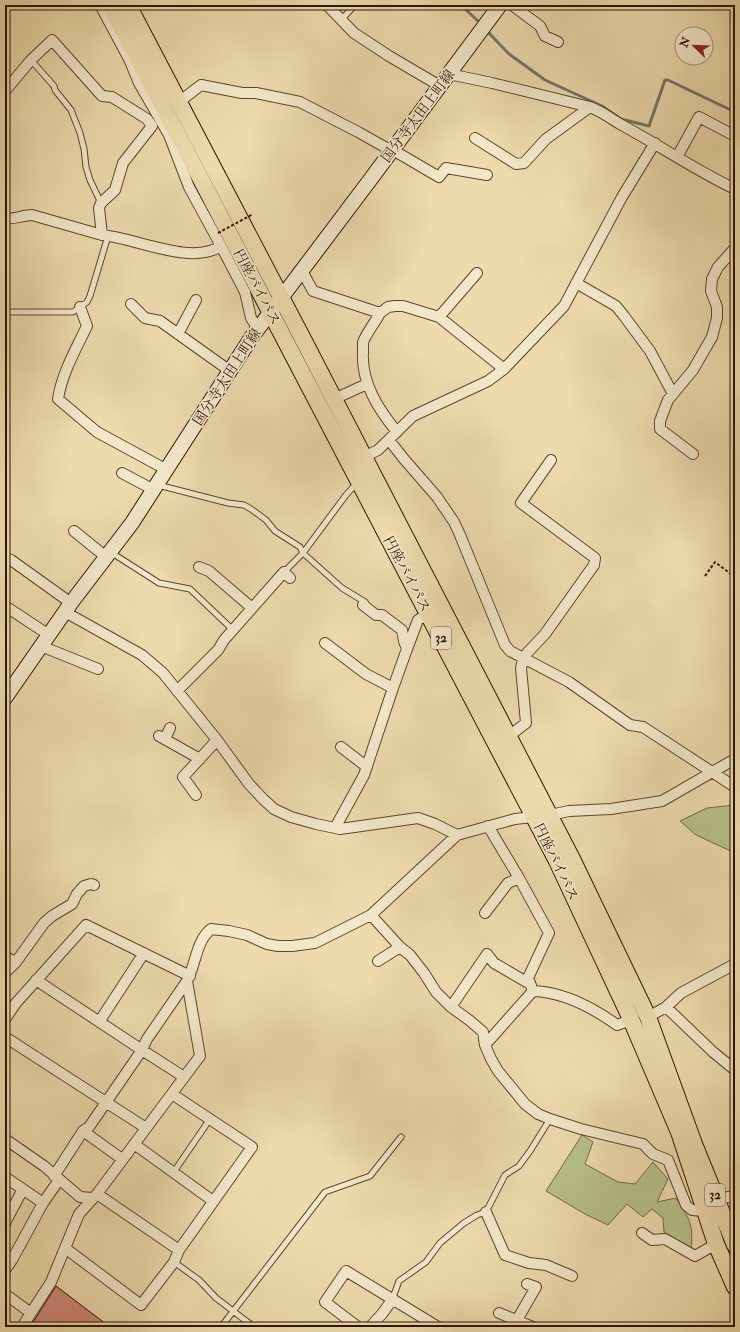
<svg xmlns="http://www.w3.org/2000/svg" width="740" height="1332" viewBox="0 0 740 1332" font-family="'IM FELL Double Pica','Noto Serif JP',serif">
	<rect width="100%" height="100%" fill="#eddaad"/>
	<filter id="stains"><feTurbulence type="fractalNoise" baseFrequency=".005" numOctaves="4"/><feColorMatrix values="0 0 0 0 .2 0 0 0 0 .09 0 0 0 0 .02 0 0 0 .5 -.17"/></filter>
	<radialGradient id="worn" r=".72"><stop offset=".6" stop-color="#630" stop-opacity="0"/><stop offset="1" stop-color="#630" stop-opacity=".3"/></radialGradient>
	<path fill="#b7c08b" stroke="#736a46" d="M 735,805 L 735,853 L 696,835 L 680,821 L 707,808 Z
		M 582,1135 L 593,1142 L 585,1164 L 618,1182 L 635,1184 L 653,1162 L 668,1179 L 657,1202 L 676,1198 C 689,1218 694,1224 691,1249 L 664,1232 L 663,1218 L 652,1209 L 643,1217 L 627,1204 L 608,1225 L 585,1214 L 546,1191 Z"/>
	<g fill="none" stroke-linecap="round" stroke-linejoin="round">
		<path stroke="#73766e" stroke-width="3" d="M 458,5 L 464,8 L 478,21
			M 488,32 L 509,54 L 545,80 L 602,106 L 621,119 L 649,126 L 665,80 L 668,80 L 735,112"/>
	</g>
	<path fill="#cf867a" stroke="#2f1400" d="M 56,1286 L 110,1327 L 30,1327 Z"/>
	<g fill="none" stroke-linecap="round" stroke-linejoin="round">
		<g stroke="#5e462b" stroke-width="7">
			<path id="service" d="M 341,20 L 355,5
				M 31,60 L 54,86 L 55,90 L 71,110 L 80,133 L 84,149 L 86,167 L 90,180 L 101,203
				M 5,312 L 73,312 L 87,302 L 90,296 L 108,236
				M 158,485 L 228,503 L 244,505 L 251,509 L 266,520 L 275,531 L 300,547 L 303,553 L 342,588 L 365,602 L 367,605
				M 112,553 L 159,583 L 190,589 L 233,630
				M 284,572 L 303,553 L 346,495 L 357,483
				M 173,1173 L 210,1119
				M 174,1262 L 199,1280 L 216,1298 L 254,1327
				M 392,1300 L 399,1281 L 426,1262 L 440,1243 L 464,1223 L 477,1215 L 486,1212 L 505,1175 L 519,1166 L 530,1151 L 550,1119
				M 221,1327 L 325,1192 L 370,1176 L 401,1137"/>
		</g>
		<g stroke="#5e462b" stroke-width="12">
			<path id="minor" d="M 100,5 L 130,61 L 139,83 L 169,135 L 189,187 L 221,246
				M 327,5 L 354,33 L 389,56 L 440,86
				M 512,5 L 540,26 L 545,36 L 558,42
				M 449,74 L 492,83 L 590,107 C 601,111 610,118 620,124 C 659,145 695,170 735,189
				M 5,91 L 31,60 L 52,40 L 102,96 L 112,97 L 147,119 L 152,126 L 123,163 L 115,190 L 101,203 L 99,208 L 102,235 C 136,238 191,266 221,246 L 245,292 L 251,318 L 258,329
				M 179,102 L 201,85 L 242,93 L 256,93 L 300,102 L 358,132 L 392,151
				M 475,138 L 516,164 L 524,163 L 546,139 L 590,107
				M 393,150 L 439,177 L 446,168 L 487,175
				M 677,157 L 699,117 L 735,136
				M 5,218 C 13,220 23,215 32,215 L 102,235
				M 302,271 L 313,291 L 380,313 L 388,307 L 395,306 L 403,306 L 439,317 L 504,369
				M 576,283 L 616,306 L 624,316 L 650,351 L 673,394
				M 131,304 L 145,318 L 160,321 L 230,371
				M 80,307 L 87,326 C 76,349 62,373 58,399 L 97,432 L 167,470
				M 380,313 C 376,321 366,334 363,342 C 363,345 363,349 363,352 C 361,382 378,409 397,432
				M 439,317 L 477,273
				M 178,334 L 196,300
				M 334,399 L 367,384
				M 389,440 L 404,459 L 437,497 L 454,522 L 460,535 L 505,645 L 510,651 L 569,682 L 630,725 L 643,727 L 735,787
				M 693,454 L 660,429 L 660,421 L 668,400 L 693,370 L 712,337 L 717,318 L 717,307 L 711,291 L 712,279 L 718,267 L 735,248
				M 364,457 L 378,450 L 413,416 L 488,381 L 504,369 L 564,306 L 622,197 L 655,143
				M 122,473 L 154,490
				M 74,531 L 106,557
				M 5,557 L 11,560 L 71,603
				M 199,567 L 209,571 L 252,608
				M 5,606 L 49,635
				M 65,612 L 142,655 L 163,673 L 217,740 L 249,784 L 263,799 L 274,809 L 291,817 L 316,824 L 340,829 L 418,818 L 435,824 L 457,835
				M 325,643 L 366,674 L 393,688
				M 41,646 L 98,669
				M 407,649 L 418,620 L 428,614
				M 177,691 L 218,650 L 224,640 L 284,572 L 290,578
				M 159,736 L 200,759
				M 509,736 L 526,723 L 521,668 L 523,659 L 528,652 L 545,634 L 594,565 L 595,558 L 521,503 L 551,460
				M 165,739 L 170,728
				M 341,747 L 367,767
				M 196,795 L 183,777 L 217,740
				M 335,828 L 364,775 L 393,688 L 407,649 L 404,641 L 402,630 L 382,615 L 376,615 L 363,605
				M 485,913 L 508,883 L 519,878
				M 371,915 L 400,947 L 410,955 L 424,973 L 436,992 L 451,1007 L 469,1020 L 483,1032 L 485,1045 L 491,1059 L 498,1071 L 525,1104 L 538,1114 L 550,1119 L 581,1129 L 643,1144 L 653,1154 L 668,1160 L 686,1205 L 692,1210 L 705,1211
				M 5,957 L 16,962
				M 378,961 L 400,947
				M 5,973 L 16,962 L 44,923 L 52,916 L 72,904 L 77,894 L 84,886 L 91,884 L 94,885
				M 36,980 L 142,1050 L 184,1077
				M 533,991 C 564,992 592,1007 617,1025 L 631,1020
				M 451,1007 L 487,954 L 494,963 L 530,984
				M 666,1007 L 713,1052 L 735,1070
				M 648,1017 L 666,1007 L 681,993 L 735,964
				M 5,1019 L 16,1003 L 86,925 L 190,976
				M 99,1022 L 144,953
				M 5,1037 L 146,1128
				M 485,1045 L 533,991 L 528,978 L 549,933 L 519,878 L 488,826
				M 83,1131 L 122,1159
				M 5,1139 L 44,1166 L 80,1197 L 92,1198
				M 134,1144 L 213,1201
				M 54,1176 L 83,1131 L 89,1127 L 142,1050 L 147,1039 L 187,981
				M 5,1177 L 43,1203
				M 97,1194 L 179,1250
				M 716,1199 L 735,1196
				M 486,1212 L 505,1255 L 529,1263 L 546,1265 L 572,1276
				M 5,1223 L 23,1189
				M 642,1233 L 652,1240 L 665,1239 L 695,1256 L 716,1244
				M 65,1248 L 141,1305 L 174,1262 L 179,1250 L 252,1147 L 172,1094
				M 5,1270 L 12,1260 L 43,1203 L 59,1180
				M 5,1294 L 31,1313
				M 499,1313 L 533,1327
				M 517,1320 L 536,1287 L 527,1284
				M 22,1327 L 51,1282 L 79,1214 L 97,1194 L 200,1056 L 187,981 C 196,964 196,941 211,929 L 229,931 L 247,935 L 267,944 L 278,946 L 292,946 L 315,943 L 371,915 L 457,835 L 515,819 L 550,815 L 569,811 L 611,809 L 662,801 L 735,759
				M 358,1327 L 325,1302 L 346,1271 L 438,1327
				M 370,1327 L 382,1314 L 392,1300"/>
		</g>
		<g stroke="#2f1400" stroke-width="16">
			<path id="secondary" d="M 5,698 L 71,603 L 132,523 L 251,338 L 370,180 L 500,5"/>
		</g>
		<g stroke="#2f1400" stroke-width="18">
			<path id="trunk" d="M 110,5 L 557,861 L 630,1017 L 679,1132 L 716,1244 L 735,1287
				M 128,5 L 305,343 L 572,859 L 648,1017 L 694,1144 L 735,1245"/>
		</g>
		<path stroke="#2f1400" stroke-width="2" stroke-dasharray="3 2" stroke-linecap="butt" d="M 705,576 L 715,562 L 735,577"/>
		<use href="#service" stroke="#f3e7ca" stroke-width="5"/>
		<use href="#minor" stroke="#f3e7ca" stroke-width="10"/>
		<use href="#secondary" stroke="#f3e7ca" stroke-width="14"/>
		<use href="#trunk" stroke="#eddaad" stroke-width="16"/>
		<path stroke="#2f1400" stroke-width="2" stroke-dasharray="3 2" stroke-linecap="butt" d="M 218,233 L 253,214"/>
	</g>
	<g text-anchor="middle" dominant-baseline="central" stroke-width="3.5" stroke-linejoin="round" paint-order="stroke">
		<g fill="#f3e7ca" stroke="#6a533d" stroke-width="1">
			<rect x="431" y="627" width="20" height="22" rx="3"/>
			<rect x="705" y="1184" width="20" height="22" rx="3"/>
		</g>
		<g font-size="13" font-weight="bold" fill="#2f1400">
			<text x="441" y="638">32</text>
			<text x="715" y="1195">32</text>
		</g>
		<g font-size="14" fill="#2f1400" stroke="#f3e7ca">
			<text transform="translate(418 116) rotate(-53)">国分寺太田上町線</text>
			<text transform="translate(257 287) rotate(62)">円座バイパス</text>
			<text transform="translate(227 377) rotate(-57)">国分寺太田上町線</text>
			<text transform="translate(407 574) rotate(62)">円座バイパス</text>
			<text transform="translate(556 862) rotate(64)">円座バイパス</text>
		</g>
	</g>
	<rect width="740" height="1332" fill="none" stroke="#eddaad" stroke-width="20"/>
	<rect x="6" y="6" width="728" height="1320" fill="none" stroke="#2f1400" stroke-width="2"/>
	<rect x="10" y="10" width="720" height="1312" fill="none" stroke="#2f1400"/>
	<g transform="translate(694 46) rotate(293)"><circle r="19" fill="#f3e7ca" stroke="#a59379"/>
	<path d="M0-3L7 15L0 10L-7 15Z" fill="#8f2418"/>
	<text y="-6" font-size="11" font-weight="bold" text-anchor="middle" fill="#2f1400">N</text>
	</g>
	<rect width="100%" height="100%" filter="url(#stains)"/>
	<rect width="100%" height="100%" fill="url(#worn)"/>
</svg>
